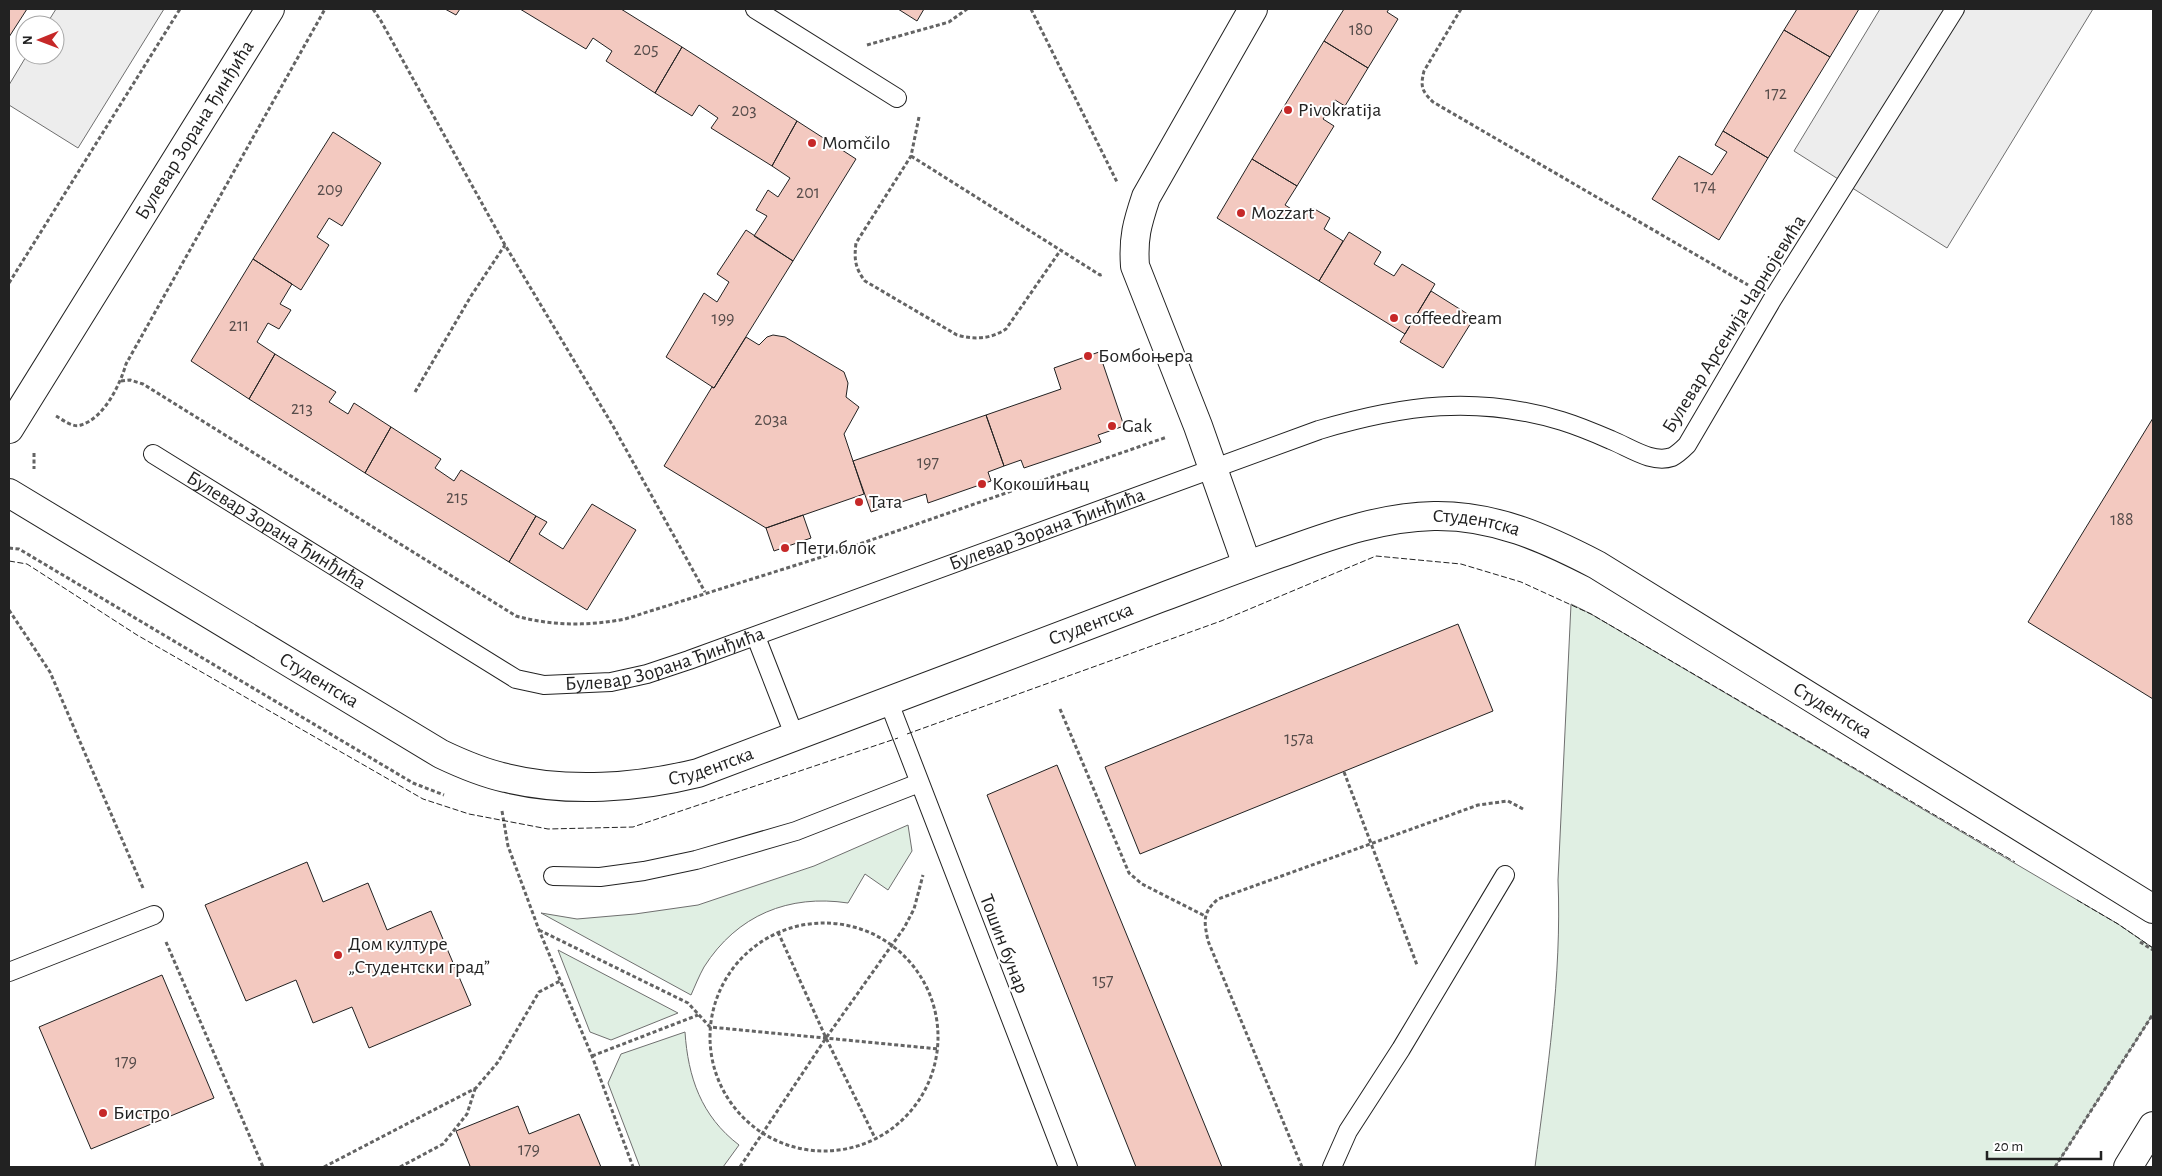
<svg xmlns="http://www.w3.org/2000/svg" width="2162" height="1176" viewBox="0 0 2162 1176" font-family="'Alegreya Sans',sans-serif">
	<rect width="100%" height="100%" fill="#fff"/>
	<path fill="#e0efe3" stroke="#6f6f6f" d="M 1571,604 L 1591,614 L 2118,924 L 2153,948 L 2153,1014 L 2055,1167 L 1535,1167 C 1547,1073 1562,976 1558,880 Z
		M 908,825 L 912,851 L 888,890 L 865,874 L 848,903 C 789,894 737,915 704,967 C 699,976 695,986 691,995 L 541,913 L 577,919 L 635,914 L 698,905 L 814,866 Z
		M 558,950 L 678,1013 L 611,1040 L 590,1032 Z
		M 685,1032 C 688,1077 701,1116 739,1145 L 723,1167 L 640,1167 L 608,1083 L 621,1054 Z"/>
	<path fill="#ededed" stroke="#6f6f6f" d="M 56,9 L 164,9 L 78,148 L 9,105 L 9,85 L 27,55 L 55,55 L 55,25 L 46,25 Z
		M 1880,9 L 2093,9 L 1947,248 L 1794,151 Z"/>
	<path fill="#f3c9c0" stroke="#222" d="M 9,9 L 27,9 L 9,37 Z
		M 445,9 L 460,9 L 456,15 Z
		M 520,9 L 621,9 L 682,47 L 655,93 L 606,61 L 612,51 L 593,38 L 586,49 Z
		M 898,9 L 924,9 L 917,21 Z
		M 1344,9 L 1389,9 L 1387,12 L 1398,19 L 1368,68 L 1324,41 Z
		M 1797,9 L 1859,9 L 1830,57 L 1784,30 Z
		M 1784,30 L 1830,57 L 1768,158 L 1723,131 Z
		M 1324,41 L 1368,68 L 1345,106 L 1335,100 L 1323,119 L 1334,126 L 1297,186 L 1252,159 Z
		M 682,47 L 797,121 L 772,166 L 711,128 L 718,118 L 699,105 L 692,116 L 655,93 Z
		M 797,121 L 856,159 L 793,261 L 754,236 L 767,216 L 756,210 L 768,190 L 778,197 L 790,178 L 772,166 Z
		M 1723,131 L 1768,158 L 1719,240 L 1652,199 L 1679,156 L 1712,175 L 1727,152 L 1715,145 Z
		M 333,132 L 381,163 L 342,226 L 329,218 L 317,237 L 329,245 L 301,290 L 253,259 Z
		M 1252,159 L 1297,186 L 1285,205 L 1304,217 L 1311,207 L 1330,218 L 1324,229 L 1343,241 L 1319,281 L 1217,218 Z
		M 746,230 L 793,261 L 714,388 L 666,357 L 704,293 L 717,302 L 729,282 L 717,274 Z
		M 1349,232 L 1381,252 L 1374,264 L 1394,276 L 1402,264 L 1435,284 L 1405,334 L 1319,281 Z
		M 253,259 L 292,284 L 280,304 L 291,310 L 279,329 L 268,323 L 257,342 L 275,354 L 249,399 L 191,361 Z
		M 1431,291 L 1474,318 L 1443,368 L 1400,342 Z
		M 773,335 L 785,337 L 844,372 L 848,383 L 846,397 L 859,407 L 844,434 L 864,494 L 766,528 L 664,466 L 712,387 L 714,388 L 746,337 L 759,345 L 767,337 Z
		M 1099,352 L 1124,426 L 1098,435 L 1101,442 L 1024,468 L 1021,460 L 1004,466 L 986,415 L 1061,389 L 1054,368 Z
		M 275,354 L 336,392 L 329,402 L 348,414 L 354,403 L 391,427 L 365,473 L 249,399 Z
		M 986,415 L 1004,466 L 988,472 L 991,481 L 928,503 L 926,494 L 871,512 L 853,461 Z
		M 2153,418 L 2153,699 L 2028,622 Z
		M 391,427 L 441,459 L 435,468 L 454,481 L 461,470 L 536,516 L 509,562 L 365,473 Z
		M 592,504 L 636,530 L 587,610 L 509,562 L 536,516 L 547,522 L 539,534 L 563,549 Z
		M 803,515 L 811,538 L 774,551 L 766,528 Z
		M 1458,624 L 1493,711 L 1140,854 L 1105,767 Z
		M 1057,765 L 1222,1167 L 1136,1167 L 987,795 Z
		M 307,862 L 323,902 L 368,883 L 387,930 L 431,911 L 471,1005 L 369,1048 L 352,1007 L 313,1023 L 296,980 L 246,1001 L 205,905 Z
		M 162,975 L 214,1098 L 91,1149 L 39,1027 Z
		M 518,1106 L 529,1134 L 579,1114 L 601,1167 L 467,1167 L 470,1166 L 456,1131 Z"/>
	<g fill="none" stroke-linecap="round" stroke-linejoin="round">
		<g stroke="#222" stroke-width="20">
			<g id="service">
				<path d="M 755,9 L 897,98"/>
				<path id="s1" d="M 153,454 L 516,679 L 544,685 L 611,682 L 647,674 L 689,660 L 1319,430 C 1403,405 1476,395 1562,421 C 1578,426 1595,433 1611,440 C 1629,447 1652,464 1672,457 C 1678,454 1683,449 1687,445 L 1772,300 L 1955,9"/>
				<path d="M 756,637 L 795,737"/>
				<path d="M 888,700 L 1068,1167"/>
				<path d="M 553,876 L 600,877 L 644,871 L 696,860 L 796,831 L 919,783"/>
				<path d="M 9,972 L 154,915"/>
				<path d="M 1332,1167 L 1348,1131 L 1401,1049 L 1505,875"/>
			</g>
		</g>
		<g stroke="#222" stroke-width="30">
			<g id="minor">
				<path id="s2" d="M 9,493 L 441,754 C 462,764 483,773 506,778 C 567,793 638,788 698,773 C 852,716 1006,656 1160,598 C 1203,582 1246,565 1290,550 C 1337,533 1384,517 1434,516 C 1494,515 1545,538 1597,565 L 2153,909"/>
				<path d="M 1247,565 L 1198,426 L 1135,266 C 1133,238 1137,224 1146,197 L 1253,9"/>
			</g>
		</g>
		<g stroke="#222" stroke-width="30">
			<g id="tertiary">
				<path id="s3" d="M 9,429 L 270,9"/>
			</g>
		</g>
		<g stroke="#222" stroke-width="30">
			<path id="trunk" d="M 2128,1167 L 2153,1126"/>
		</g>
		<path stroke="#646464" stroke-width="3" stroke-dasharray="4 2.5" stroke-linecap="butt" d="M 373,9 L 381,21 L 505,245 L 613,426 L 705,592
			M 1031,9 L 1117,182
			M 1461,9 L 1424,71 C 1420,87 1422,91 1433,102 L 1748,285
			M 867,45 L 949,22 L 967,9
			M 919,117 L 911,156 L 856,243 C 854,259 855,268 865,281 L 957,335 C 974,340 991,339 1006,329 L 1060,251
			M 911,156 L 1100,275 L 1103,274
			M 9,283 L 180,9
			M 121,381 L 130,380 L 143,384 L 516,616 C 552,626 589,626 625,619 L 825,556 L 1167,437
			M 415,392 L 471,296 L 505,245
			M 56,416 C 63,420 73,428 81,425 C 104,418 120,385 126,364 L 325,9
			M 34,453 L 34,469
			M 9,548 L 19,549 L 413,783 L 444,795
			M 9,610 L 50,672 L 143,888
			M 1060,709 L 1129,873 L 1142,884 L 1205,916
			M 1344,772 L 1417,965
			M 502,811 L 508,846 L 539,930 L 592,1056 L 633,1167
			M710 1037a114 114 0 1 1 228 0a114 114 0 1 1-228 0Z
			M 539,930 L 688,1003 L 710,1027 L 939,1049
			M 778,932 L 826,1038 L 876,1140
			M 166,942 L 263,1167
			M 2140,942 L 2153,950
			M 592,1056 L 698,1015
			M 324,1167 L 476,1088 L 498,1062 L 539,992 L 560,981
			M 400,1167 L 443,1144 L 467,1114 L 475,1089
			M 740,1167 L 826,1038 L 904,928 L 914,909 L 923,875
			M 1302,1167 L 1208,941 C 1204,921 1202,913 1218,899 L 1478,805 L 1508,801 L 1525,810
			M 2055,1167 L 2153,1014"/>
		<use href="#service" stroke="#fff" stroke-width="18"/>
		<use href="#minor" stroke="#fff" stroke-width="28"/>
		<use href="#tertiary" stroke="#fff" stroke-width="28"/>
		<use href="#trunk" stroke="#fff" stroke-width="28"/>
		<path stroke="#222" stroke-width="1" stroke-dasharray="6 2.5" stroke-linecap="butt" d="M 9,561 L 27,564 L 137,635 L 423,799 L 469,814 L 548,829 L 633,827 L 898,738
			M 907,734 L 1221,621 L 1376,556 L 1461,564 L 1521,582 L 1591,614 L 2015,862
			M 2077,900 L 2118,924 L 2153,948"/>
	</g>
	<g fill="#c62828" stroke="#fff" stroke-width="2">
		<circle cx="1288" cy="110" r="5"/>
		<circle cx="812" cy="143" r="5"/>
		<circle cx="1241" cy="213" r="5"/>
		<circle cx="1394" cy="318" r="5"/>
		<circle cx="1088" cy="356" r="5"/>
		<circle cx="1112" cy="426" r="5"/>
		<circle cx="982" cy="484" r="5"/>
		<circle cx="859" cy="502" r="5"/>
		<circle cx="785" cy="548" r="5"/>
		<circle cx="338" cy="955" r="5"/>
		<circle cx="103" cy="1113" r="5"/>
	</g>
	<g text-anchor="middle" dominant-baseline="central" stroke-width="4" stroke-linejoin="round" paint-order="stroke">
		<g font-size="18" fill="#564c4a">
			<text x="1361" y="30">180</text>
			<text x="646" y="50">205</text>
			<text x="1776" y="94">172</text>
			<text x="744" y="111">203</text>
			<text x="1705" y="187">174</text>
			<text x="330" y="190">209</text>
			<text x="808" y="193">201</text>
			<text x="723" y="319">199</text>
			<text x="239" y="326">211</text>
			<text x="302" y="409">213</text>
			<text x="771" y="420">203a</text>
			<text x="928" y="463">197</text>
			<text x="457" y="498">215</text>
			<text x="2122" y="520">188</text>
			<text x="1299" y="739">157a</text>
			<text x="1103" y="981">157</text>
			<text x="126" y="1062">179</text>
			<text x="529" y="1150">179</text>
		</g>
		<g font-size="20" fill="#222" stroke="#fff" text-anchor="start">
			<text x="1298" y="110">Pivokratija</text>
			<text x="822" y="143">Momčilo</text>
			<text x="1251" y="213">Mozzart</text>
			<text x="1404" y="318">coffeedream</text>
			<text x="1098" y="356">Бомбоњера</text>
			<text x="1122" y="426">Gak</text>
			<text x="992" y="484">Кокошињац</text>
			<text x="869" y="502">Тата</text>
			<text x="795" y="548">Пети блок</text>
			<text x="348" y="944">Дом културе<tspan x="348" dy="23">„Студентски град”</tspan></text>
			<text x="113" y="1113">Бистро</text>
		</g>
		<g font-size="20" fill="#222" stroke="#fff">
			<text stroke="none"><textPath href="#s3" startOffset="352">Булевар Зорана Ђинђића</textPath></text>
			<text transform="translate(1734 324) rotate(-58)">Булевар Арсенија Чарнојевића</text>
			<text stroke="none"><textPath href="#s2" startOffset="1592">Студентска</textPath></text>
			<text stroke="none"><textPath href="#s1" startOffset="985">Булевар Зорана Ђинђића</textPath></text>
			<text stroke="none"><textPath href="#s1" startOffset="145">Булевар Зорана Ђинђића</textPath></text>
			<text stroke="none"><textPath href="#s2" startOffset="1188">Студентска</textPath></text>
			<text stroke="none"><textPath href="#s1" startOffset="580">Булевар Зорана Ђинђића</textPath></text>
			<text stroke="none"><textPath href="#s2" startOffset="362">Студентска</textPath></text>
			<text stroke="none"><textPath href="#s2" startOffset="1998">Студентска</textPath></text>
			<text stroke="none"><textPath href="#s2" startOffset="782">Студентска</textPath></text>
			<text transform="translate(1004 944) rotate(69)">Тошин бунар</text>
		</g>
	</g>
	<rect width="2162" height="1176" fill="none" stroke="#222222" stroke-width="20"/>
	<g transform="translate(40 40) rotate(269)"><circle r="24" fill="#ffffff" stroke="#a7a7a7"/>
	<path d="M0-4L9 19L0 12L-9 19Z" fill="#c62828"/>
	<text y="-8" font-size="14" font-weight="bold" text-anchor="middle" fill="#222222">N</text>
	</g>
	<path d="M1987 1151v8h114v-8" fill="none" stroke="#222222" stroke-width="2.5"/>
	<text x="1994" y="1151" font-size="15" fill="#222222" stroke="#ffffff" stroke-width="4" paint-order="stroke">20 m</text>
</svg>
